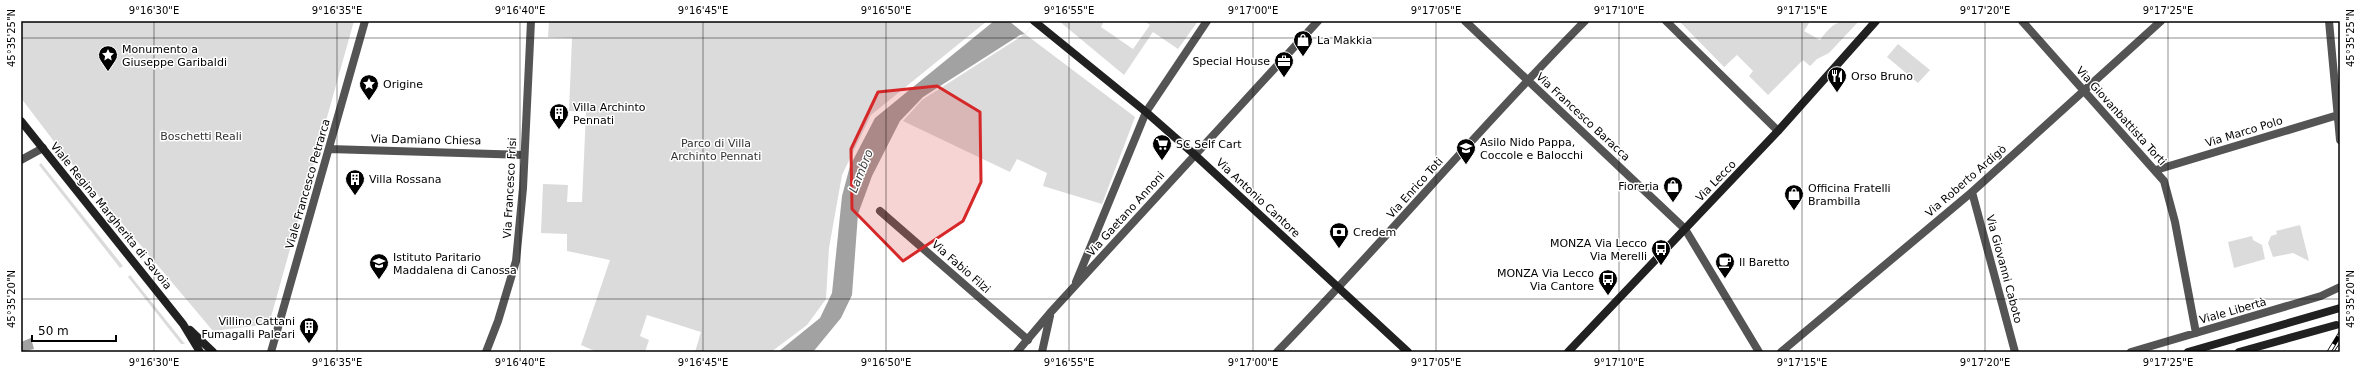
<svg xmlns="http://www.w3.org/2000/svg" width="2361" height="373" viewBox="0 0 2361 373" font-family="'DejaVu Sans',sans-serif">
	<rect width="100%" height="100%" fill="#fff"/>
	<path fill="#dbdbdb" d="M 21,21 L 354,21 L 269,324 L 213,331 L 62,152 L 21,98 Z
		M 549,21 L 987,21 L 871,115 L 842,175 L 829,248 L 826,299 L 807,325 L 771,352 L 695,352 L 701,332 L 647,315 L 640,336 L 649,340 L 645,352 L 597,352 L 581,345 L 610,260 L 567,251 L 567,234 L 541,233 L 543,184 L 568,185 L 567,202 L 582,202 L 586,112 L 569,111 L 572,38 L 548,37 Z
		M 1059,21 L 1104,21 L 1101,27 L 1133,49 L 1150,25 L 1144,21 L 1165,21 L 1168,23 L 1170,21 L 1198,21 L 1178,49 L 1153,32 L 1124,75 Z
		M 1679,21 L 1806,21 L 1809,23 L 1804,31 L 1820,40 C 1834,22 1836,21 1859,21 L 1829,53 L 1817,59 L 1810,66 L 1803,60 L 1768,95 L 1749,76 L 1753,71 L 1737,55 L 1724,67 Z
		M 1025,34 L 1135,117 L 1102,204 L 1043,186 L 1047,173 L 1017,159 L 1010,172 L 903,121 L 922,100 Z
		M 1898,44 L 1930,70 L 1918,83 L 1887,57 Z
		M 41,163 L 123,266 L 120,268 L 39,165 Z
		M 2300,225 L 2309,261 L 2293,253 L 2273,257 L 2268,243 L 2271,236 L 2277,234 L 2276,231 Z
		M 2252,236 L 2253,240 L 2262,245 L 2265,259 L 2234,268 L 2228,242 Z
		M 130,275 L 185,344 L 181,344 L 128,277 Z"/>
	<path fill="#a2a2a2" d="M 994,21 L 1036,21 L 1025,34 L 1020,35 L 923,97 L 900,121 L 872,176 L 858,214 L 852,295 L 841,318 L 813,352 L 778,352 L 820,318 L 832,293 L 842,196 L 850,166 L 875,118 Z
		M 31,338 L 34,349 L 21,352 L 21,342 Z"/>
	<path fill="#fff" d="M 1009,21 L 1036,21 L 1025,34 Z"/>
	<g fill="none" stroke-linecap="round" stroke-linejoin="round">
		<path stroke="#545454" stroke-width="8" d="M 1465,21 L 1685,229 L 1759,352
			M 1666,21 L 1778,131
			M 2022,21 L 2164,181 L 2175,222 L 2196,333
			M 2329,21 L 2340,140
			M 329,149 L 523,155
			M 21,160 L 43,148
			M 2156,170 L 2338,115
			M 1972,192 L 2015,352
			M 880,211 L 1028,340
			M 1076,282 L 1146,112 L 1207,21
			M 271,352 L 365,21
			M 486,352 L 498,321 L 516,261 L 523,188 L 531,21
			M 1017,352 L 1050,313 L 1318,21
			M 1042,352 L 1050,316
			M 1277,352 C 1382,244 1479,128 1585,21
			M 1781,352 L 1972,192 L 2161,21
			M 2131,352 L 2321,296 L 2340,287"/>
		<path stroke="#212121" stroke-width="8" d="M 1034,21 L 1146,112 L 1195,155 L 1408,352
			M 21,121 L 183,324 L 200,352
			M 190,330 L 213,352
			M 1568,352 L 1778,131 L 1876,21
			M 2188,352 L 2340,308
			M 2239,352 L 2336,325"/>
		<g stroke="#000" stroke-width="4.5">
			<path id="rail" d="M 2329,352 L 2340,334
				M 2336,352 L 2340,346"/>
		</g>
		<use href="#rail" stroke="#fff" stroke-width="3" stroke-dasharray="9" stroke-linecap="butt"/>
	</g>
	<path fill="#d62828" fill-opacity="0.2" stroke="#d62828" stroke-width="3" stroke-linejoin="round" d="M 937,86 L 980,112 L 981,182 L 963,221 L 903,261 L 852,209 L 851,149 L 878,92 Z"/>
	<path fill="none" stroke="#000" stroke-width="1" stroke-opacity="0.45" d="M 154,21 L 154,352M 337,21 L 337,352M 520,21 L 520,352M 703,21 L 703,352M 886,21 L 886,352M 1069,21 L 1069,352M 1253,21 L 1253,352M 1436,21 L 1436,352M 1619,21 L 1619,352M 1802,21 L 1802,352M 1985,21 L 1985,352M 2168,21 L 2168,352M 21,38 L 2340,38M 21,299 L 2340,299"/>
	<defs>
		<g id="shop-pin" transform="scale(1)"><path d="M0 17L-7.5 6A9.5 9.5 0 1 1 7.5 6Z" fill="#000" stroke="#fff"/><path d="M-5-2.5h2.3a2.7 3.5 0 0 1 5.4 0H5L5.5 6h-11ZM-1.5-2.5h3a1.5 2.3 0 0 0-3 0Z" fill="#fff"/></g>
		<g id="sight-pin" transform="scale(1)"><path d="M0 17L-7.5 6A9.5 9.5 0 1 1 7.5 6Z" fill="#000" stroke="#fff"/><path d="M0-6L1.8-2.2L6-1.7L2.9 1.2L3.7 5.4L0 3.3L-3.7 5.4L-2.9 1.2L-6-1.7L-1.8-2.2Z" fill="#fff"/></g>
		<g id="office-pin" transform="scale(1)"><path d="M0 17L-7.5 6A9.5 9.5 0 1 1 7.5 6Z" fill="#000" stroke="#fff"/><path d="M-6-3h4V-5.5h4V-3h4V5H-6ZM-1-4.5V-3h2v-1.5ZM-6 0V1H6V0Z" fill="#fff"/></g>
		<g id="restaurant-pin" transform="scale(1)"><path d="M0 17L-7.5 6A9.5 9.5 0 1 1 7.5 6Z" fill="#000" stroke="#fff"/><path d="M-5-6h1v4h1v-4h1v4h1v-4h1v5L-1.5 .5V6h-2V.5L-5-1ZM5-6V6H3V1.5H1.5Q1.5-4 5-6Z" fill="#fff"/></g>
		<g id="building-pin" transform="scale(1)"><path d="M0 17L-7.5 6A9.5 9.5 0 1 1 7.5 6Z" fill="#000" stroke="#fff"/><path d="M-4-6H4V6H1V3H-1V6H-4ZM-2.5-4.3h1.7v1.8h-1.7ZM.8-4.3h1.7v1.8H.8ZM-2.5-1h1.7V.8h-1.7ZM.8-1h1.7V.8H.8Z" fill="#fff"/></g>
		<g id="supermarket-pin" transform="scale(1)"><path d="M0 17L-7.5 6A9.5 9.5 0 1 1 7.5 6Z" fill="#000" stroke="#fff"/><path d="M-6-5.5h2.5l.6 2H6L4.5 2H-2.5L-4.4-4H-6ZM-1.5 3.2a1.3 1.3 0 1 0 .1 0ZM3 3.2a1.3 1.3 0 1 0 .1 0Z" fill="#fff"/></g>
		<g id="school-pin" transform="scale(1)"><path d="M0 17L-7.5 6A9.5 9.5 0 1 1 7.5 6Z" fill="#000" stroke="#fff"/><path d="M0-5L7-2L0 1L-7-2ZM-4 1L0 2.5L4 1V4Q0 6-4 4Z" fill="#fff"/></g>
		<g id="bank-pin" transform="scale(1)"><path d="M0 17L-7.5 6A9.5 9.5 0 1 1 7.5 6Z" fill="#000" stroke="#fff"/><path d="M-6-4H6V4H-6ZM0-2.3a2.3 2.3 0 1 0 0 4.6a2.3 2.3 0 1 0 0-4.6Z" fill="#fff"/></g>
		<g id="bus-pin" transform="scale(1)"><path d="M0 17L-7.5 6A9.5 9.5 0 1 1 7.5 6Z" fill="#000" stroke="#fff"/><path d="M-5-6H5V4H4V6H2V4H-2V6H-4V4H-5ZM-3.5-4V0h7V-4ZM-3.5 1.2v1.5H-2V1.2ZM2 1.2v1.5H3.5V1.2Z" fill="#fff"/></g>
		<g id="cafe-pin" transform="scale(1)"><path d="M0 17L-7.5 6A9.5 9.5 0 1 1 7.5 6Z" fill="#000" stroke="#fff"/><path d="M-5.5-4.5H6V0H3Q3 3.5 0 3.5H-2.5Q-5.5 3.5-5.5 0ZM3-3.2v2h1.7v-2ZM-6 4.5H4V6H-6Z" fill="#fff"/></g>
	</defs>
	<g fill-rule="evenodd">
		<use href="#shop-pin" x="1303" y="40"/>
		<use href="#sight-pin" x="108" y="55"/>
		<use href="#office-pin" x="1284" y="61"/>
		<use href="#restaurant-pin" x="1837" y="76"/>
		<use href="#sight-pin" x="369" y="84"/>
		<use href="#building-pin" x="559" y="113"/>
		<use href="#supermarket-pin" x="1162" y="144"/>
		<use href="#school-pin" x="1466" y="148"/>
		<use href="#building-pin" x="355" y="179"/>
		<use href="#shop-pin" x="1673" y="186"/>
		<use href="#shop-pin" x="1794" y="194"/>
		<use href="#bank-pin" x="1339" y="232"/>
		<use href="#bus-pin" x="1661" y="249"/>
		<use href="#cafe-pin" x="1725" y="262"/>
		<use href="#school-pin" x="379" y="263"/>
		<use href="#bus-pin" x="1608" y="279"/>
		<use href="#building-pin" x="309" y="327"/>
	</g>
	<g text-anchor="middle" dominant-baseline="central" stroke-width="3" stroke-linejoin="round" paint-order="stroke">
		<g font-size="11" fill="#000" stroke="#fff" text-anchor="start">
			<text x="1317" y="40">La Makkia</text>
			<text x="122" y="49">Monumento a<tspan x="122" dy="13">Giuseppe Garibaldi</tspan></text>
			<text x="1270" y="61" text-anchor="end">Special House</text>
			<text x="1851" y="76">Orso Bruno</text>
			<text x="383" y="84">Origine</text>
			<text x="573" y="107">Villa Archinto<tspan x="573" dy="13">Pennati</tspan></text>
			<text x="1480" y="142">Asilo Nido Pappa,<tspan x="1480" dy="13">Coccole e Balocchi</tspan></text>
			<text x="1176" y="144">SC Self Cart</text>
			<text x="369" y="179">Villa Rossana</text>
			<text x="1659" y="186" text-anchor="end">Fioreria</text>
			<text x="1808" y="188">Officina Fratelli<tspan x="1808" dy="13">Brambilla</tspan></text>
			<text x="1353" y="232">Credem</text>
			<text x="1647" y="243" text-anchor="end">MONZA Via Lecco<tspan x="1647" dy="13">Via Merelli</tspan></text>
			<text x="393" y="257">Istituto Paritario<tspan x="393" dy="13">Maddalena di Canossa</tspan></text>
			<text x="1739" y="262">Il Baretto</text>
			<text x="1594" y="273" text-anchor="end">MONZA Via Lecco<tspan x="1594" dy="13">Via Cantore</tspan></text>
			<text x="295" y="321" text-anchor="end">Villino Cattani<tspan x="295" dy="13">Fumagalli Paleari</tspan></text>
		</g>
		<g font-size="11" fill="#000" stroke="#fff">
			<text transform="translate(2121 116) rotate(48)">Via Giovanbattista Torti</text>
			<text transform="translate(1583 117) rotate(43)">Via Francesco Baracca</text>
			<text transform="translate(2244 132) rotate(-17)">Via Marco Polo</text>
			<text transform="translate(426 140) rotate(1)">Via Damiano Chiesa</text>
			<text transform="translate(1716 181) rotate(-46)">Via Lecco</text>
			<text transform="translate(1966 181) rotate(-41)">Via Roberto Ardigò</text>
			<text transform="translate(308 184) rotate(-74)">Viale Francesco Petrarca</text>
			<text transform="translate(510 188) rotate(-87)">Via Francesco Frisi</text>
			<text transform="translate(1415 188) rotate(-48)">Via Enrico Toti</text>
			<text transform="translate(1258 198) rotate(43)">Via Antonio Cantore</text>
			<text transform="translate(1126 214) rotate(-48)">Via Gaetano Annoni</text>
			<text transform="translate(111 216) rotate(51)">Viale Regina Margherita di Savoia</text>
			<text transform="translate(961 267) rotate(41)">Via Fabio Filzi</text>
			<text transform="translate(2004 269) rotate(75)">Via Giovanni Caboto</text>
			<text transform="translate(2233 311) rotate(-16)">Viale Libertà</text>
		</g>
		<g font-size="11" fill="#323232" stroke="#fff">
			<text x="201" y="136">Boschetti Reali</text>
			<text x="716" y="143">Parco di Villa<tspan x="716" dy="13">Archinto Pennati</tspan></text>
		</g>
		<g font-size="12" font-style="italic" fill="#434343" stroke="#fff">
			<text transform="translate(861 171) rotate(-68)">Lambro</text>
		</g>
	</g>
	<rect width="2361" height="373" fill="none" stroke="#ffffff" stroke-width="44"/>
	<path d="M32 335v6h84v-6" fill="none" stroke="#000000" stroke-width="2"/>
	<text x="38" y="335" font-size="12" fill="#000000" stroke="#ffffff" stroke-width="3" paint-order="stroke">50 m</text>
	<rect x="22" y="22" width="2317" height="329" fill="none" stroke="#000" stroke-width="1.5"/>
	<g font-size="10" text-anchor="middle" fill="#000">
		<text x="154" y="14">9°16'30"E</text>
		<text x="337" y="14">9°16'35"E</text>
		<text x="520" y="14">9°16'40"E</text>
		<text x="703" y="14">9°16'45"E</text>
		<text x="886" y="14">9°16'50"E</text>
		<text x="1069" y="14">9°16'55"E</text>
		<text x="1253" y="14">9°17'00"E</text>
		<text x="1436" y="14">9°17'05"E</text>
		<text x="1619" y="14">9°17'10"E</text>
		<text x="1802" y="14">9°17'15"E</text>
		<text x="1985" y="14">9°17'20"E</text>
		<text x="2168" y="14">9°17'25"E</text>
		<text transform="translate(11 38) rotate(-90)" y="4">45°35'25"N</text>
		<text transform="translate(2350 38) rotate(-90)" y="4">45°35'25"N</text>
		<text transform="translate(11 299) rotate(-90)" y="4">45°35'20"N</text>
		<text transform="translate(2350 299) rotate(-90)" y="4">45°35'20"N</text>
		<text x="154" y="366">9°16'30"E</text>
		<text x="337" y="366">9°16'35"E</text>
		<text x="520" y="366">9°16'40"E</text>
		<text x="703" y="366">9°16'45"E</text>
		<text x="886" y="366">9°16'50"E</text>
		<text x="1069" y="366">9°16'55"E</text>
		<text x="1253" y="366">9°17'00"E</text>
		<text x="1436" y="366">9°17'05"E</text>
		<text x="1619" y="366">9°17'10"E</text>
		<text x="1802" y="366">9°17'15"E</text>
		<text x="1985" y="366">9°17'20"E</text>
		<text x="2168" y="366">9°17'25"E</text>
	</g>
</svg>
